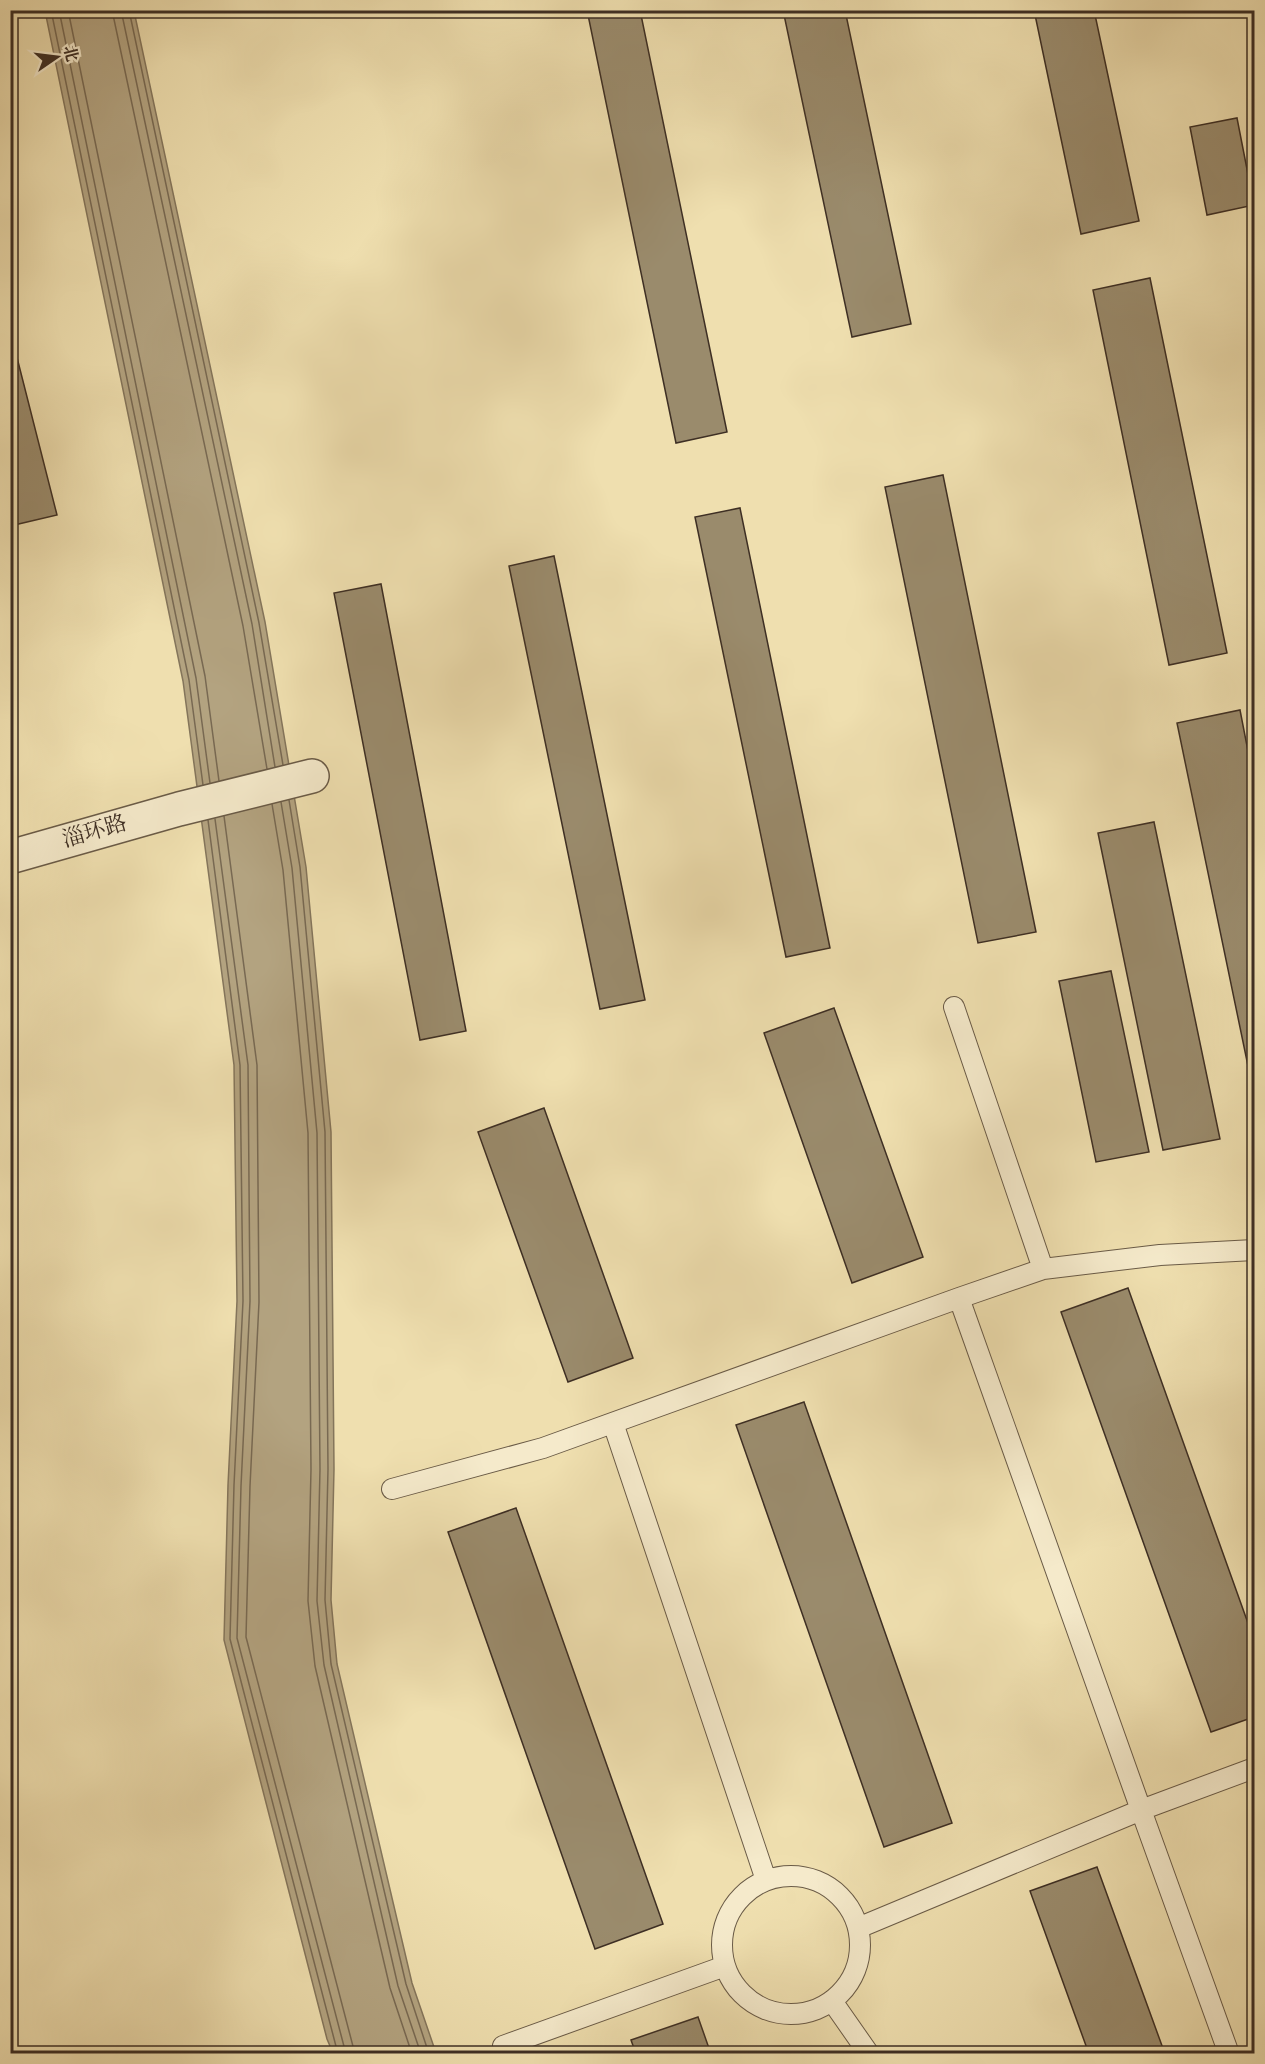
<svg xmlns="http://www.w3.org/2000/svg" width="1265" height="2064" viewBox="0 0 1265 2064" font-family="'Sorts Mill Goudy','Noto Serif SC',serif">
	<rect width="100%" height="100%" fill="#efdfaf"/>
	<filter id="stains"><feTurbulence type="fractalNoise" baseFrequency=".00333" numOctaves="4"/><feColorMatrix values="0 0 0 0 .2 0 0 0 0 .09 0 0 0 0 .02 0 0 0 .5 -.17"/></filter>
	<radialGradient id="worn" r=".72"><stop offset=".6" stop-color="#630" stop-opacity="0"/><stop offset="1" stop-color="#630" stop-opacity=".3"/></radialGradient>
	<path fill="#b3a380" stroke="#84755b" stroke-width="1.5" d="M 45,11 L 134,11 L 265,622 L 306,867 L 331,1132 L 334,1469 L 331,1600 L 337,1664 L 412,1983 L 436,2053 L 333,2053 L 327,2039 L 224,1640 L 228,1485 L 237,1301 L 234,1065 L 183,681 Z"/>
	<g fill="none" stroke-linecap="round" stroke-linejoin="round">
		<path stroke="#786952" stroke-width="1.5" d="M 51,10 L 189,680 L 203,785
			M 59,10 L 196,678 L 210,783
			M 68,10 L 205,676 L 219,781
			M 112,10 L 243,626 L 267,769
			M 121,10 L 252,624 L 275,767
			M 129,10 L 259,623 L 283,765
			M 289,800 L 300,867 L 325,1132 L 328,1469 L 325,1600 L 331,1664 L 406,1984 L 429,2054
			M 281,802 L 292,868 L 317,1133 L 320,1469 L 317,1601 L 324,1665 L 398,1986 L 421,2054
			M 272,804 L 283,870 L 308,1133 L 311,1469 L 308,1601 L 315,1666 L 390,1988 L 412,2054
			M 224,816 L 257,1065 L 259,1302 L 250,1486 L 246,1637 L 355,2054
			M 215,819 L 248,1065 L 250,1301 L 241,1486 L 237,1638 L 346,2054
			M 208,820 L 240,1065 L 243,1301 L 234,1485 L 230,1639 L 338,2054"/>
	</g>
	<path fill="#9a8b6c" stroke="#3e2f24" stroke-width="1.5" d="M 587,10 L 640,10 L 727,432 L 676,443 Z
		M 783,10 L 845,10 L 911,324 L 852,337 Z
		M 1034,10 L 1094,10 L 1139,221 L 1081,234 Z
		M 1237,118 L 1254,205 L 1207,215 L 1190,127 Z
		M 1150,278 L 1227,653 L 1169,665 L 1093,290 Z
		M 10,330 L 57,515 L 10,526 Z
		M 943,475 L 1036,932 L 978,943 L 885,487 Z
		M 740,508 L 830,948 L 786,957 L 695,517 Z
		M 554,556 L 645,1000 L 600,1009 L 509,566 Z
		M 381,584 L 466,1031 L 420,1040 L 334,593 Z
		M 1240,710 L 1254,782 L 1254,1095 L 1177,723 Z
		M 1154,822 L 1220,1139 L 1163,1150 L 1098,833 Z
		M 1111,971 L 1149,1152 L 1096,1162 L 1059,981 Z
		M 834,1008 L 923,1257 L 852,1283 L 764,1033 Z
		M 544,1108 L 633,1358 L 568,1382 L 478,1132 Z
		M 1128,1288 L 1254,1640 L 1254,1717 L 1211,1732 L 1061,1312 Z
		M 804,1402 L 952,1823 L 884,1847 L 736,1425 Z
		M 516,1508 L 663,1924 L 595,1949 L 448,1532 Z
		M 1097,1867 L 1165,2054 L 1089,2054 L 1030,1891 Z
		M 698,2017 L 711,2054 L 636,2054 L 631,2040 Z"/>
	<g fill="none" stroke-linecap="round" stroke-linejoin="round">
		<g stroke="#6a5b47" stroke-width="22">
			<path id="lane" d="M 954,1007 L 1043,1269
				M 959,1298 L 1141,1810 L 1254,1768
				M 613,1423 L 766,1880
				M 392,1489 L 543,1448 L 959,1298 L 1043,1269 L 1160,1255 L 1254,1250
				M722 1945a69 69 0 1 1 138 0a69 69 0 1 1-138 0Z
				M 858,1928 L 1141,1810 L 1229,2054
				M 832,2001 L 869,2054
				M 503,2046 L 725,1966"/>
		</g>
		<g stroke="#6a5b47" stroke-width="36">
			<path id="street" d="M 10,857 L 179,809 L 312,776"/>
		</g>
		<use href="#lane" stroke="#f5eacb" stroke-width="20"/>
		<use href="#street" stroke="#f5eacb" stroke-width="33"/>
	</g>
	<g text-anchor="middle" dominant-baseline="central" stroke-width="4.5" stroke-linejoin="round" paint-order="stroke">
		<g font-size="22" fill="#3e2f24" stroke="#f5eacb">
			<text transform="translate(95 833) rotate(-16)">淄环路</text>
		</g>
	</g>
	<rect width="1265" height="2064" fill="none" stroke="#efdfaf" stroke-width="36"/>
	<rect x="12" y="12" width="1241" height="2040" fill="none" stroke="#3e2f24" stroke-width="3"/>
	<rect x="18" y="18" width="1229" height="2028" fill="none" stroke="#3e2f24" stroke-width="1.5"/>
	<g transform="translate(57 57) rotate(76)" stroke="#f5eacb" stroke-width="4.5" paint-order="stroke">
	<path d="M0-4.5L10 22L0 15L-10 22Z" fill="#3e2f24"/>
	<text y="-9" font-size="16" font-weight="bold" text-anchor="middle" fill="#3e2f24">北</text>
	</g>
	<rect width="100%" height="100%" filter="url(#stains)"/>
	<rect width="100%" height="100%" fill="url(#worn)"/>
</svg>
